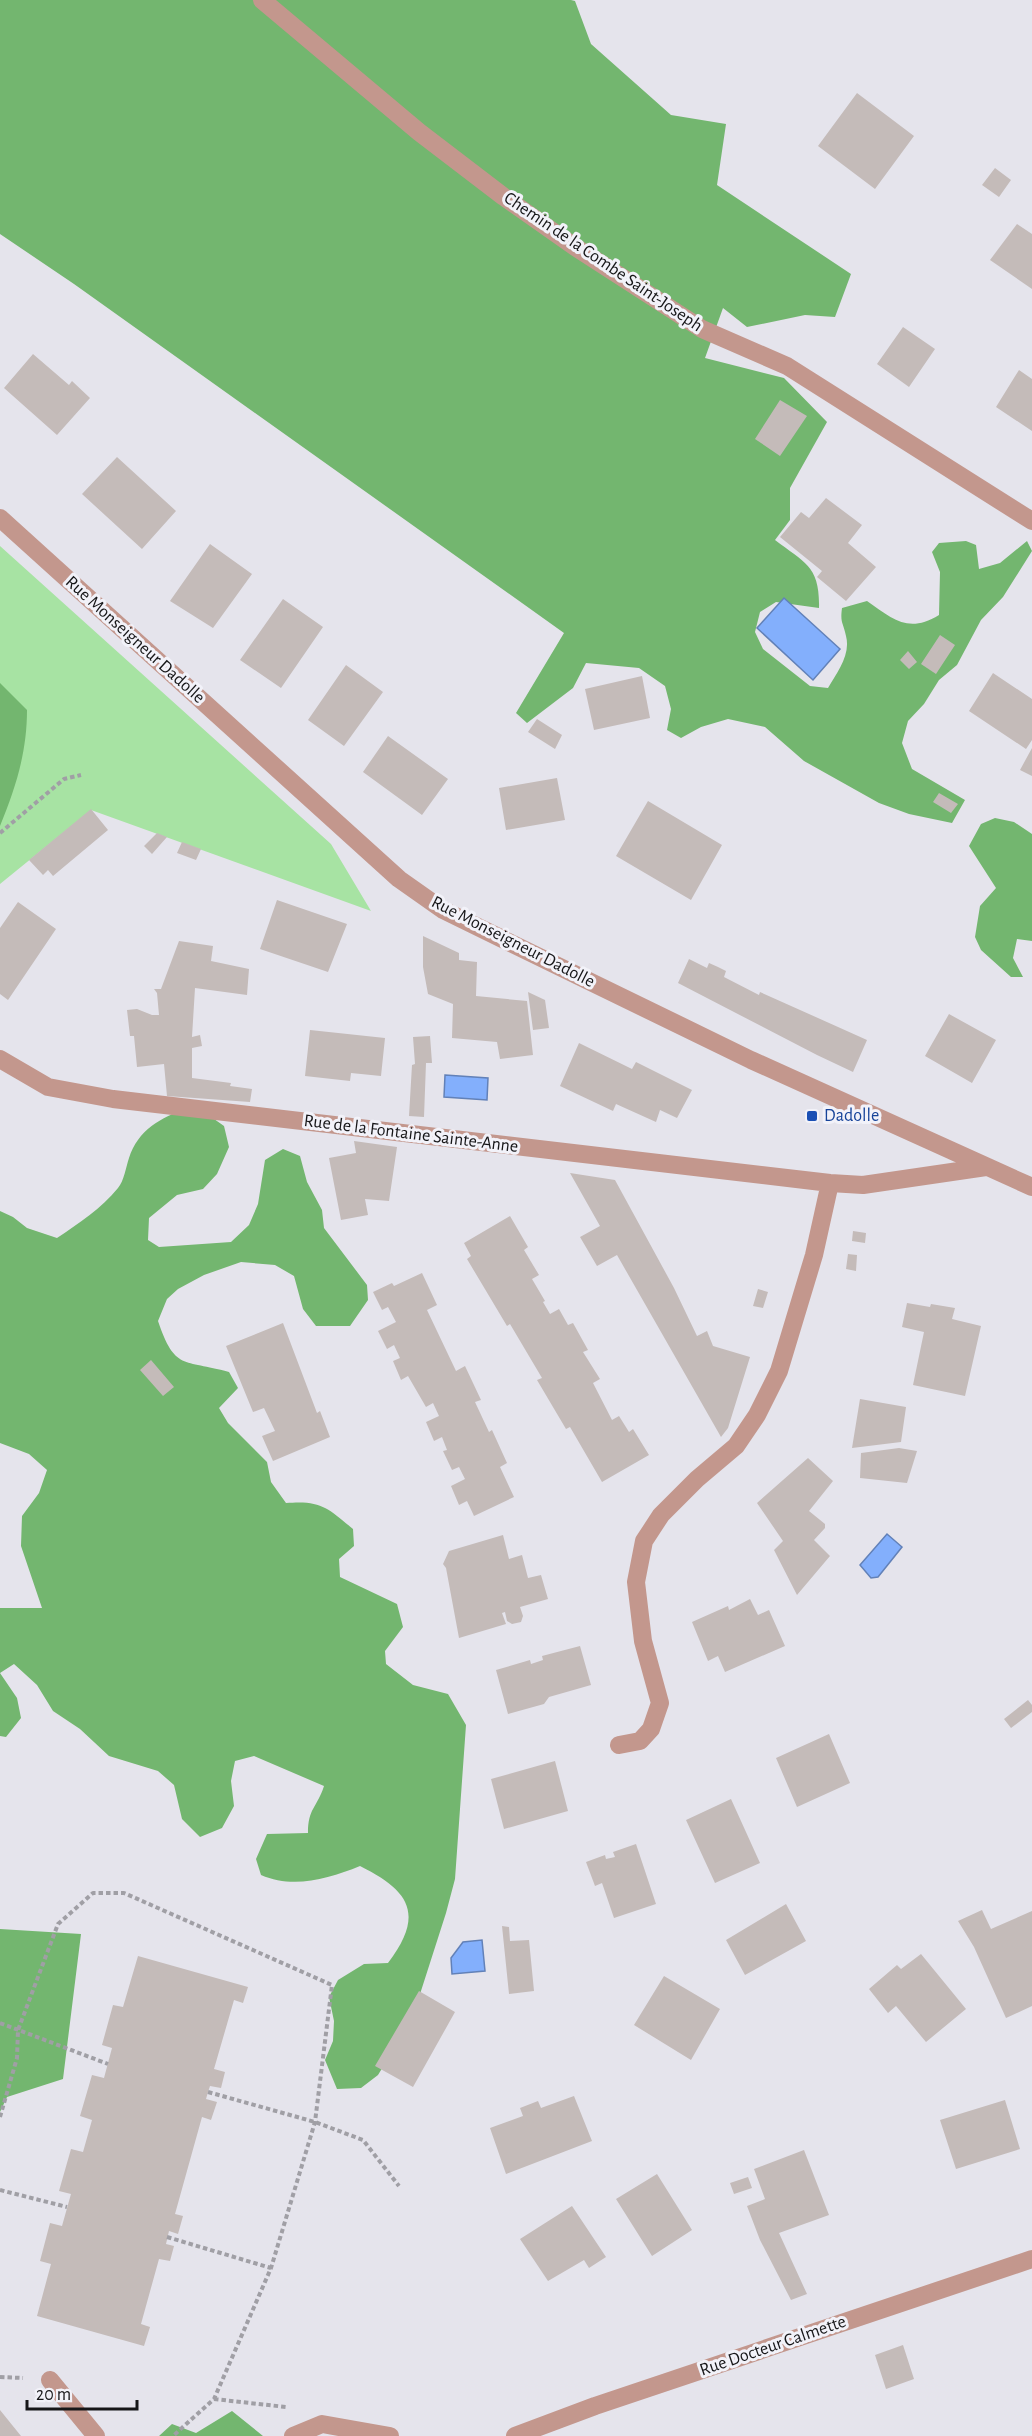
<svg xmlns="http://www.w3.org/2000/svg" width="1032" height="2436" viewBox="0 0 1032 2436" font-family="'Alegreya Sans',sans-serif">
	<rect width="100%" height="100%" fill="#e5e4ec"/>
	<path fill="#a7e3a3" d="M 0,546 L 331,844 L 371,911 L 91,810 L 0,884 Z"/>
	<path fill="#73b66f" d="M 0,0 L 571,0 L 575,1 L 591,44 L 671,115 L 726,124 L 717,185 L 851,274 L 835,317 L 805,315 L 747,327 L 723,308 L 705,358 L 784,378 L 827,422 L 790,488 L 790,520 L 775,540 C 805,563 820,566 819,608 L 776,602 L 760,612 L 755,632 L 763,649 L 810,686 L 828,688 C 837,672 851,655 846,636 C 843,622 840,623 842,608 L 867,601 C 893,619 908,634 939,615 L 940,572 L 932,552 L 939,543 L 966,541 L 976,545 L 979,569 L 1000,563 L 1027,541 L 1032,551 L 1003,597 L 981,620 L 957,665 L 939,680 L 924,704 L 908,721 L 902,743 L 912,769 L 965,800 L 952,823 L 909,814 L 879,803 L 804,761 L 765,727 L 728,719 L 701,727 L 681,738 L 667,730 L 671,709 L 665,686 L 639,668 L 586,663 L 573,688 L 527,723 L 516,713 L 564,633 L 74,284 L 0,234 Z
		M 0,683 L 27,710 C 27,752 16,787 0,826 Z
		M 995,818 L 1014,822 L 1032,834 L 1032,941 L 1017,939 L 1013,958 L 1023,977 L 1011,977 L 981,950 L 975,937 L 980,906 L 996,888 L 969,846 L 981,824 Z
		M 187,1109 L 207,1114 L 224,1126 L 229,1147 L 217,1174 L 203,1189 L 177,1195 L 149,1218 L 148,1240 L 159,1247 L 231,1242 L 249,1225 L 258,1204 L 265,1160 L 283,1149 L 300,1156 L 307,1182 L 322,1210 L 324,1228 L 367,1285 L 368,1300 L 350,1326 L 316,1326 L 303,1309 L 294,1276 L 275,1265 L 241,1262 L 204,1275 L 178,1289 L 167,1299 L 158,1321 C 175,1371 183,1359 229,1372 L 238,1388 L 219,1408 L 228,1423 L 267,1462 L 271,1482 L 286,1503 C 321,1500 328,1508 353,1529 L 354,1546 L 339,1559 L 340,1577 L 397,1604 L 403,1627 L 385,1651 L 386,1664 L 413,1685 L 448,1694 L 466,1725 L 455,1879 L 446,1913 L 412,2019 L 378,2075 L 361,2088 L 337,2089 L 325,2060 L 333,2041 L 334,2021 L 329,1997 L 338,1980 L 364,1964 L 388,1963 C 425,1914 410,1891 360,1866 C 328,1879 293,1889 261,1875 L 256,1859 L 267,1834 L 308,1833 C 308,1808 317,1808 324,1786 L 254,1756 L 235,1761 L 231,1781 L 234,1806 L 222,1828 L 200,1837 L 182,1819 L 174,1785 L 158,1771 L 109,1756 L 80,1729 L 53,1711 L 37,1685 L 14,1664 L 0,1673 L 17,1698 L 21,1718 L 6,1737 L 0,1736 L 0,1608 L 42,1608 L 21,1546 L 22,1516 L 39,1493 L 47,1470 L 29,1454 L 0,1443 L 0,1211 L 13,1217 L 27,1228 L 57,1238 C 78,1224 102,1208 118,1188 C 124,1181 126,1167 129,1158 C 138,1130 161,1117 187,1109 Z
		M 0,1929 L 81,1934 L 63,2079 L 7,2097 L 0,2112 Z
		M 232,2411 L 263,2436 L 159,2436 L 172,2424 L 196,2433 Z"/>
	<path fill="#83affc" stroke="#6281b8" stroke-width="1.5" d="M 784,598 L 840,649 L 813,680 L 757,628 Z
		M 445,1075 L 488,1078 L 487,1100 L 444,1097 Z
		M 887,1534 L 902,1547 L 878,1577 L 871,1578 L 860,1565 Z
		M 482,1940 L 485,1971 L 452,1974 L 451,1958 L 463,1942 Z"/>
	<path fill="#c4bbb9" d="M 857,93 L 914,136 L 875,189 L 818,146 Z
		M 995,168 L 1011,180 L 999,197 L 982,185 Z
		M 1017,224 L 1032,234 L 1032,289 L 990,260 Z
		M 903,327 L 935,349 L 909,387 L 877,364 Z
		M 33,354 L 69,385 L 72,381 L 90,398 L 57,435 L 4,388 Z
		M 1019,370 L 1032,379 L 1032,431 L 996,407 Z
		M 780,400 L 807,416 L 780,456 L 755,439 Z
		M 117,457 L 176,511 L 142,549 L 82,494 Z
		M 826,498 L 862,525 L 848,543 L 876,567 L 846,601 L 817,577 L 822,571 L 780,537 L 801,512 L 809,518 Z
		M 210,544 L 252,574 L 213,628 L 170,601 Z
		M 283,599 L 323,627 L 281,688 L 240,660 Z
		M 940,635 L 955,645 L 936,674 L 921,664 Z
		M 908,651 L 917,662 L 909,669 L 900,660 Z
		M 346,665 L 383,692 L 344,746 L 308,720 Z
		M 993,673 L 1032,699 L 1032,740 L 1026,749 L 969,711 Z
		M 642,676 L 650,718 L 594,730 L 585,689 Z
		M 537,719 L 562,735 L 555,749 L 528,732 Z
		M 388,736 L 448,779 L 422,815 L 363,772 Z
		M 1032,748 L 1032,776 L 1020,770 Z
		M 557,778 L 565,820 L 506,830 L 499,788 Z
		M 939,793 L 958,804 L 951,813 L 933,802 Z
		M 648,801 L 722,845 L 691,900 L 616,856 Z
		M 91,809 L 108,830 L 53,876 L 48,870 L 43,875 L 29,860 Z
		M 157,833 L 167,837 L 152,854 L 144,846 Z
		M 182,842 L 201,849 L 196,860 L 177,853 Z
		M 277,900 L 347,924 L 328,972 L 260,949 Z
		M 18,902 L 56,929 L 8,1000 L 0,994 L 0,928 Z
		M 423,936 L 459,953 L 459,960 L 477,962 L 476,996 L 527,1001 L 533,1055 L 500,1059 L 497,1042 L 452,1038 L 453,1004 L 428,994 L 423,967 Z
		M 179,941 L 213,946 L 211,961 L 249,969 L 247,995 L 195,988 L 192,1037 L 200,1035 L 202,1046 L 192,1048 L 192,1078 L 231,1083 L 230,1086 L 252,1089 L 250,1102 L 167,1096 L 164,1064 L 137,1067 L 134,1036 L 130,1036 L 127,1010 L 137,1009 L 152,1015 L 159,1015 L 157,993 L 154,989 L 161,989 Z
		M 689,959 L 707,968 L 709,963 L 718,967 L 726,971 L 724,977 L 759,995 L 760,992 L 867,1040 L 853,1072 L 817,1055 L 678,983 Z
		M 528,992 L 545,1000 L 549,1028 L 533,1030 Z
		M 949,1014 L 996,1040 L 972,1083 L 925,1056 Z
		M 310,1030 L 385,1038 L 381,1076 L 351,1073 L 350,1081 L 305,1076 Z
		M 430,1036 L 432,1063 L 426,1063 L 424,1117 L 409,1116 L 412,1065 L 415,1064 L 413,1037 Z
		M 579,1043 L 632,1069 L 636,1062 L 692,1090 L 677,1118 L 660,1110 L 656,1122 L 616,1104 L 613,1111 L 560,1086 Z
		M 354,1141 L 397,1147 L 389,1201 L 365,1199 L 368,1215 L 341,1220 L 329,1158 L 356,1153 Z
		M 570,1173 L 615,1180 L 674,1288 L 697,1336 L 707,1331 L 713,1346 L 750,1357 L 728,1428 L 721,1437 L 617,1255 L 597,1266 L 580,1237 L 600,1226 Z
		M 510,1216 L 528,1247 L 524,1250 L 539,1275 L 532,1279 L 545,1301 L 543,1302 L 550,1314 L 559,1309 L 568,1325 L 573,1323 L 588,1350 L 583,1352 L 600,1379 L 593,1383 L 612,1420 L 619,1416 L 629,1432 L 633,1429 L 649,1455 L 602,1482 L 570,1427 L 566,1429 L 537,1380 L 542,1378 L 510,1324 L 507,1326 L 467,1259 L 471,1256 L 464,1243 Z
		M 853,1231 L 866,1233 L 865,1243 L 852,1241 Z
		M 848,1254 L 857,1255 L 856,1271 L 846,1269 Z
		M 422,1273 L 437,1305 L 427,1310 L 456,1371 L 465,1366 L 481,1400 L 475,1402 L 489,1432 L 492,1430 L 507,1463 L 500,1467 L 514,1497 L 474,1516 L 467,1501 L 459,1505 L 451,1486 L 465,1479 L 459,1467 L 452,1470 L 443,1451 L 447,1450 L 442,1437 L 434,1441 L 426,1422 L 439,1416 L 433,1403 L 426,1407 L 408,1376 L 401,1380 L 393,1361 L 400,1358 L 394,1345 L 387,1349 L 378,1331 L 396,1322 L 388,1307 L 382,1310 L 373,1292 L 392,1283 L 394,1286 Z
		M 758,1289 L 768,1292 L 763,1308 L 753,1306 Z
		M 907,1303 L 930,1307 L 931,1304 L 955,1308 L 952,1319 L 981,1326 L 965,1396 L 913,1385 L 924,1332 L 902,1327 Z
		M 283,1323 L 317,1413 L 320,1411 L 330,1437 L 273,1461 L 262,1436 L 275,1431 L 264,1408 L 253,1412 L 226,1346 Z
		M 151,1360 L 174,1387 L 163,1396 L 140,1370 Z
		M 860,1399 L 906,1407 L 901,1442 L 852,1448 Z
		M 899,1448 L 917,1451 L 907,1483 L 860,1478 L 861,1453 Z
		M 808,1458 L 833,1481 L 809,1511 L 825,1524 L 825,1528 L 814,1540 L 830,1556 L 797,1595 L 774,1550 L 783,1541 L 757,1503 Z
		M 503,1535 L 509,1559 L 522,1555 L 528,1578 L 541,1575 L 548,1599 L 520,1607 L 523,1616 L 521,1622 L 512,1624 L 507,1621 L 505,1612 L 502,1613 L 506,1624 L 459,1638 L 446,1568 L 443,1564 L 449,1551 Z
		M 750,1599 L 758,1615 L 769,1610 L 785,1646 L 725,1672 L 718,1656 L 708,1661 L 692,1622 L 728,1606 L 729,1610 Z
		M 580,1646 L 591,1685 L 549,1697 L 544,1704 L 508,1714 L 496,1670 L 530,1660 L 531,1664 L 543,1660 L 542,1656 Z
		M 1028,1700 L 1032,1705 L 1032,1712 L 1011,1728 L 1004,1719 Z
		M 829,1734 L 850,1783 L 797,1807 L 776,1758 Z
		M 555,1761 L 568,1811 L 504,1829 L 491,1779 Z
		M 731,1799 L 760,1863 L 715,1883 L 686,1820 Z
		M 636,1844 L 656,1904 L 614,1918 L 602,1883 L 595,1886 L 586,1862 L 605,1855 L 606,1859 L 615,1857 L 613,1852 Z
		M 786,1904 L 806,1941 L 745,1975 L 726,1940 Z
		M 982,1910 L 991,1929 L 1032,1911 L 1032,2006 L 1006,2018 L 974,1947 L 958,1921 Z
		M 502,1926 L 509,1927 L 510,1941 L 529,1940 L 534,1991 L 509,1994 Z
		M 921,1954 L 966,2009 L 926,2042 L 896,2006 L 888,2013 L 869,1989 L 897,1965 L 901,1969 Z
		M 138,1956 L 248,1987 L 243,2003 L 234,2000 L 214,2069 L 225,2072 L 221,2088 L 210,2086 L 208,2092 L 206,2099 L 217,2102 L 211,2120 L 202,2117 L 175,2214 L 183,2216 L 178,2234 L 169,2231 L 166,2244 L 174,2246 L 170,2261 L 159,2259 L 141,2324 L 150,2327 L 144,2346 L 37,2316 L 51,2264 L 40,2261 L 50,2223 L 62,2226 L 71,2194 L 59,2191 L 71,2149 L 83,2152 L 92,2120 L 80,2116 L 92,2075 L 104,2078 L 112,2048 L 102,2045 L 113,2005 L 123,2007 Z
		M 664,1976 L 720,2009 L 691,2060 L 634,2025 Z
		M 419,1991 L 455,2012 L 413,2087 L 375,2066 Z
		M 574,2096 L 592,2141 L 506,2174 L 490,2128 L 523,2116 L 520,2108 L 538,2101 L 541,2108 Z
		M 1005,2100 L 1020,2149 L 956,2169 L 940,2120 Z
		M 804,2150 L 829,2215 L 779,2233 L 807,2294 L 791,2300 L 760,2240 L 747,2206 L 765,2199 L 754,2169 Z
		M 657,2174 L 692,2230 L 652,2256 L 616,2199 Z
		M 748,2177 L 752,2188 L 734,2194 L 730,2183 Z
		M 572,2206 L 606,2257 L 589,2268 L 584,2260 L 548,2281 L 520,2239 Z
		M 903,2345 L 914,2379 L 886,2389 L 875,2355 Z
		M 0,2410 L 21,2436 L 0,2436 Z"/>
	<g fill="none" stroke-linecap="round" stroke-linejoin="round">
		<path stroke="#a09fa5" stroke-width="4" stroke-dasharray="4.5 3" stroke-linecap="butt" d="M 0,833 L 64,779 L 81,775
			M 0,2023 L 108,2064
			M 208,2092 L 315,2122 L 363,2140 L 399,2186
			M 0,2117 L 17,2058 L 18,2030 L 58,1924 L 93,1893 L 124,1893 L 332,1985 L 315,2122 L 271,2268 L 214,2399 L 173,2436
			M 0,2190 L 67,2207
			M 167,2237 L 271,2268
			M 0,2377 L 23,2378
			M 214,2399 L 286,2407"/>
		<path stroke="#c3978d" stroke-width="18" d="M 262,0 L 419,132 L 504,197 L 575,247 L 702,329 L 787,366 L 1032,521
			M 0,518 L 399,879 L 443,910 L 751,1060 L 1032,1187
			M 0,1059 L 48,1087 L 113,1099 L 830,1183 L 863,1185 L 986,1167
			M 619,1745 L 640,1741 L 651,1729 L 660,1703 L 643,1641 L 636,1582 L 644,1541 L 661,1515 L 697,1479 L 736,1446 L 757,1415 L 779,1371 L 814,1255 L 830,1183
			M 50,2380 L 96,2436
			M 293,2436 L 322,2424 L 390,2436
			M 515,2436 L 595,2406 L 1032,2259"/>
	</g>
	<rect fill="#1a4fb4" stroke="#f2f2f9" stroke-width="2" x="806" y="1110" width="12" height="12" rx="3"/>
	<g text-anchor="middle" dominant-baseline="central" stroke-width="6" stroke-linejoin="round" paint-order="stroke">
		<g font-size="18" fill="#161618" stroke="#f2f2f9">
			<text transform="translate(603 262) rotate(34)">Chemin de la Combe Saint-Joseph</text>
			<text transform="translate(135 640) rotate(42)">Rue Monseigneur Dadolle</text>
			<text transform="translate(513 942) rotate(27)">Rue Monseigneur Dadolle</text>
			<text transform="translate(411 1134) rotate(7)">Rue de la Fontaine Sainte-Anne</text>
			<text transform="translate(773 2346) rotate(-19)">Rue Docteur Calmette</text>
		</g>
		<g font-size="18" fill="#164399" stroke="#f2f2f9" text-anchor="start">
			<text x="824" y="1116">Dadolle</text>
		</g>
	</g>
	<path d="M27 2400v9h110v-9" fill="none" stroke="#161618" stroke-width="3"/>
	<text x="36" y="2400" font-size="18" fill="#161618" stroke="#f2f2f9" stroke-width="4.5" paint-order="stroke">20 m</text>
</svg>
